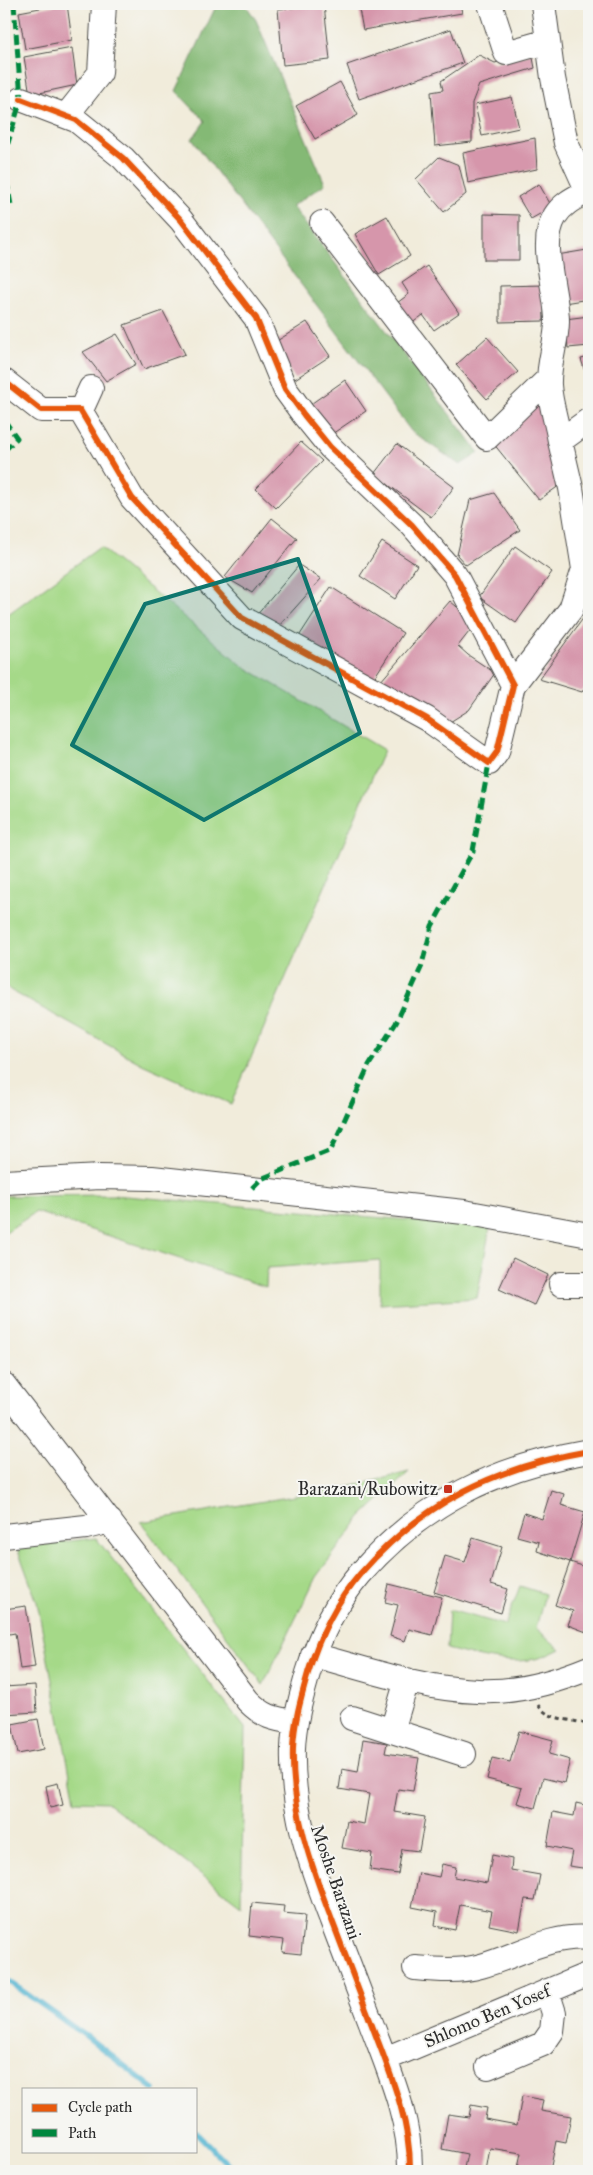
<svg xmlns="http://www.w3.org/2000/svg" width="593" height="2175" viewBox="0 0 593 2175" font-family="'IM FELL Great Primer',serif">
	<rect width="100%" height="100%" fill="#f6f6f2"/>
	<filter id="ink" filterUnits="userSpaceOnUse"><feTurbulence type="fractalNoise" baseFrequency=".02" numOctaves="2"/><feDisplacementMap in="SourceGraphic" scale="10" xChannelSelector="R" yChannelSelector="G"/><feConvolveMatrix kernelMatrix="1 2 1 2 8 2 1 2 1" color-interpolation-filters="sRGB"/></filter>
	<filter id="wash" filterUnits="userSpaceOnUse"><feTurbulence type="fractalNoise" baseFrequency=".0096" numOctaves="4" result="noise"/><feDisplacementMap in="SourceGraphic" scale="20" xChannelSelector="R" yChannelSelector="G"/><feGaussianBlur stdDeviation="1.12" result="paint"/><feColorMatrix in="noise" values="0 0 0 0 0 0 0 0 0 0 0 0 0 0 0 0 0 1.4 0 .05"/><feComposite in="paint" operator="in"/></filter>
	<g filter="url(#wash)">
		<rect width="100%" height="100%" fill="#f1ecdb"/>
		<path fill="#a5d988" stroke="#68825a" d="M 100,547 L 243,666 L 384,750 L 231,1104 L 142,1064 L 10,990 L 4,984 L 4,617 Z
			M 113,1195 L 490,1227 L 477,1298 L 380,1304 L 380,1260 L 267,1268 L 266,1287 L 36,1212 L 4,1233 L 4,1196 Z
			M 409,1472 L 361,1517 L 316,1577 L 263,1685 L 141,1522 L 353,1486 Z
			M 96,1538 L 245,1728 L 241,1905 L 107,1802 L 75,1801 L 37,1602 L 17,1547 Z
			M 520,1586 L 545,1594 L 536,1628 L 560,1649 C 552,1653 544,1657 535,1659 C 506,1665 475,1656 447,1649 L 449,1610 L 505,1625 Z"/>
		<path fill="#84b974" stroke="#587250" d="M 217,4 L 245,4 L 256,20 L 325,184 L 292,206 L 479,453 L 460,465 L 411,431 L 192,139 L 205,121 L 176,91 Z"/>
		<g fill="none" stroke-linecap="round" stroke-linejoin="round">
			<path stroke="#52b5d1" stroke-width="5.5" d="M 4,1978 L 86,2036 L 154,2089
				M 196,2132 L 234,2171"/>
		</g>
		<g id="blocks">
			<path fill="#d696ab" d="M 61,4 L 67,4 L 72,40 L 25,49 L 19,12 Z
				M 358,4 L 460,4 L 462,13 L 363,30 Z
				M 324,5 L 330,60 L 283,65 L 278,9 Z
				M 451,29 L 463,63 L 359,99 L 347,65 Z
				M 72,48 L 77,85 L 30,95 L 24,57 Z
				M 532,53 L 535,68 L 479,85 L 472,103 L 472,142 L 435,146 L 431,92 L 443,90 L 441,81 L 479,55 L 495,63 Z
				M 340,82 L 358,115 L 315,139 L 296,106 Z
				M 512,97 L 519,128 L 482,136 L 475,105 Z
				M 535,138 L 537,169 L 468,183 L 463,153 Z
				M 439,157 L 459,165 L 466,194 L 444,212 L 416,179 Z
				M 539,184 L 552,207 L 531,219 L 518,197 Z
				M 484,214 L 519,215 L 519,260 L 484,260 Z
				M 387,216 L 410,256 L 379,275 L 355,234 Z
				M 587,250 L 589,299 L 564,303 L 557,255 Z
				M 427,266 L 459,313 L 434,330 L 423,315 L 411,324 L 397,303 L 409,294 L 402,283 Z
				M 544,285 L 544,321 L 500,322 L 500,286 Z
				M 163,311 L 185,354 L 144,369 L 124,325 Z
				M 589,316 L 589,346 L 568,348 L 565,319 Z
				M 307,322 L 330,356 L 295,379 L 272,344 Z
				M 117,334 L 136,364 L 106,381 L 83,352 Z
				M 487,337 L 518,372 L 487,399 L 456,365 Z
				M 589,357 L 589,385 L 581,359 Z
				M 345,380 L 366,411 L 326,438 L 305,408 Z
				M 540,402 L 563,483 L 539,500 L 493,443 Z
				M 301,442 L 322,461 L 276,508 L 256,489 Z
				M 397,444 L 454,487 L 431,517 L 374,474 Z
				M 494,493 L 520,530 L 466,565 L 457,555 L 470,500 Z
				M 272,518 L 297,538 L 252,593 L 225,577 Z
				M 382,542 L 417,565 L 395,599 L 360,576 Z
				M 515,546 L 552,572 L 516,623 L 479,597 Z
				M 299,565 L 321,579 L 278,627 L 256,616 Z
				M 331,587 L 403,633 L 370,684 L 298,638 Z
				M 450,601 L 476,623 L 458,646 L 468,655 L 495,673 L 469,710 L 445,725 L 380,682 Z
				M 587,613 L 589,622 L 589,682 L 582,692 L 539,679 Z
				M 513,1258 L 548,1275 L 534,1305 L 499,1289 Z
				M 551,1490 L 564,1494 L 561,1505 L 585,1512 L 570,1562 L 537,1551 L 539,1542 L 517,1536 L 524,1513 L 542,1519 Z
				M 473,1538 L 502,1547 L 491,1584 L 508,1589 L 501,1613 L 434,1592 L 445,1556 L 465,1562 Z
				M 570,1562 L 589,1568 L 589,1633 L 568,1625 L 573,1611 L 555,1605 Z
				M 389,1584 L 442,1597 L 432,1635 L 409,1629 L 405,1641 L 390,1636 L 398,1605 L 385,1602 Z
				M 26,1606 L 35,1667 L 20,1669 L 15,1633 L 4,1635 L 4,1609 Z
				M 35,1685 L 37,1712 L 4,1714 L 4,1687 Z
				M 38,1719 L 44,1749 L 18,1754 L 12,1724 Z
				M 519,1731 L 553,1740 L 549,1754 L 570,1760 L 564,1783 L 543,1778 L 535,1808 L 517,1803 L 522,1788 L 487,1779 L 492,1758 L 510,1762 Z
				M 363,1739 L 387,1743 L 385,1753 L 419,1758 L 413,1791 L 398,1789 L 394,1812 L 425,1817 L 419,1851 L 402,1849 L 398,1874 L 370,1870 L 372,1853 L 342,1848 L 347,1821 L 364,1824 L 369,1794 L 339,1789 L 342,1769 L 358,1772 Z
				M 58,1783 L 63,1805 L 50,1808 L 46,1786 Z
				M 4,1793 L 8,1794 L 5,1818 L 4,1818 Z
				M 576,1803 L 589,1806 L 589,1869 L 569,1866 L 572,1851 L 547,1846 L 553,1812 L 574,1816 Z
				M 492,1855 L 512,1859 L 511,1870 L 540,1875 L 535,1900 L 525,1899 L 519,1931 L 489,1925 L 492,1911 L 460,1905 L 455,1930 L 435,1926 L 437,1912 L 412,1907 L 419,1873 L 439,1877 L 442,1864 L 456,1867 L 454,1877 L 487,1883 Z
				M 252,1903 L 284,1906 L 283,1913 L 305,1915 L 301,1954 L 282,1952 L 284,1940 L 249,1936 Z
				M 522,2096 L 543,2100 L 541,2111 L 571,2116 L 566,2143 L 556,2141 L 550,2171 L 518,2167 L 521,2153 L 490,2148 L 486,2171 L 464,2168 L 467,2154 L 442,2149 L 448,2114 L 469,2117 L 471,2105 L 487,2108 L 485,2119 L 517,2125 Z"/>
		</g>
	</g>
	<g filter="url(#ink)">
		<use href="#blocks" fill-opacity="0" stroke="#494845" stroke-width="1"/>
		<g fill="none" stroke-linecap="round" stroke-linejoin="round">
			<g stroke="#494845" stroke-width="26">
				<path id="minor" d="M 490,4 L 506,53 L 548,41
					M 543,4 L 553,78 L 566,143 L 589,194
					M 66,116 L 100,73 L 104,4
					M 322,223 L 487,438 L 549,378
					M 4,381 L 41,410 L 80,410 L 132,498 L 242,618 L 427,719 L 489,763 L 497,752 L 513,685 L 455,575 L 412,525 L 330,447 L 304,415 L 285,389 L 256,318 L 181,220 L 123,158 L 76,120 L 21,99
					M 81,410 L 91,388
					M 560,441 C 557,423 550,403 549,385 C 548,363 557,342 557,321 C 557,290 538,244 555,216 C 563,203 575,198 588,191
					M 513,685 L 571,609 L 584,569 L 571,488 L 560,441 L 589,420
					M 4,1182 L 100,1177 L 152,1178 L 464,1212 L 589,1235
					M 561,1284 L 589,1284
					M 4,1385 L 248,1701 C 264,1717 273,1719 295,1722
					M 4,1536 L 86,1527 L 110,1521
					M 313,1655 C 367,1669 422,1689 478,1691 C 515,1693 555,1682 589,1668
					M 352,1718 L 464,1754
					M 392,1731 L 407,1680
					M 415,1968 C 437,1970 460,1972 481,1966 C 517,1956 551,1934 589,1938
					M 385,2059 L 589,1974
					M 488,2067 L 543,2044 L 552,2031 L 554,2013 L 547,1991
					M 410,2171 C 411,2122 390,2073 373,2028 C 360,1993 346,1958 333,1923 C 311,1866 291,1810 293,1748 C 294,1722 301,1698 308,1673 C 319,1637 335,1603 360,1574 C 423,1502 496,1467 589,1451"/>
			</g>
			<path stroke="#494845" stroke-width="3" stroke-dasharray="4 4" stroke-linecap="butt" d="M 538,1705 C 550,1722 572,1718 589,1725"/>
			<use href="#minor" stroke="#fff" stroke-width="24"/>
			<path stroke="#00873e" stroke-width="5" stroke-dasharray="10 5" stroke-linecap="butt" d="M 11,205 L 5,172 L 5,153 L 21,99 L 14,4
				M 4,420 L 17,438 L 4,451
				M 252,1188 L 261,1179 L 331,1150 L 369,1065 L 396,1023 L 421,968 L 432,926 L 473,851 L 489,763"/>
			<g stroke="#f6f6f2" stroke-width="9">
				<path id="cycleway" d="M 4,381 L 41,410 L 80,410 L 132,498 L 242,618 L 427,719 L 489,763 L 497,752 L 513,685 L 455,575 L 412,525 L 330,447 L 304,415 L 285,389 L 256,318 L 181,220 L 123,158 L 76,120 L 21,99
					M 410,2171 C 411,2122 390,2073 373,2028 C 360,1993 346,1958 333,1923 C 311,1866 291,1810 293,1748 C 294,1722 301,1698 308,1673 C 319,1637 335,1603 360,1574 C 423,1502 496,1467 589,1451"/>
			</g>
			<use href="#cycleway" stroke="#e8590c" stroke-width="6"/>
		</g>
	</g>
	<path fill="#0f766e" fill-opacity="0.2" stroke="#0f766e" stroke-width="4" stroke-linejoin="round" d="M 298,559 L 360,733 L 204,820 L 72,745 L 145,604 Z"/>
	<rect fill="#c8321e" stroke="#f6f6f2" stroke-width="2" x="443" y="1484" width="10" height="10" rx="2.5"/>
	<g text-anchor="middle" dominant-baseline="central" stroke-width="4" stroke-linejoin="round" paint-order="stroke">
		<g font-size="18" fill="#2b2b2b" stroke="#f6f6f2" text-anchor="end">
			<text x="438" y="1489">Barazani/Rubowitz</text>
		</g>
		<g font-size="18" fill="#2b2b2b" stroke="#f6f6f2">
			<text transform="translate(336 1882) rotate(71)">Moshe Barazani</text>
			<text transform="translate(487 2016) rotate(-23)">Shlomo Ben Yosef</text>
		</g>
	</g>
	<rect width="593" height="2175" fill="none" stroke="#f6f6f2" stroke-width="20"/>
	<rect x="22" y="2088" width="175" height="65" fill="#f6f6f2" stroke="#a5a5a2"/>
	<rect x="32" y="2104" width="25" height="8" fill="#e8590c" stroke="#a5a5a2"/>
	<text x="68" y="2112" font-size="15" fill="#2b2b2b">Cycle path</text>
	<rect x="32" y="2129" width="25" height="8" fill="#00873e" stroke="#a5a5a2"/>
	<text x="68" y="2138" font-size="15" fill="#2b2b2b">Path</text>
</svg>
